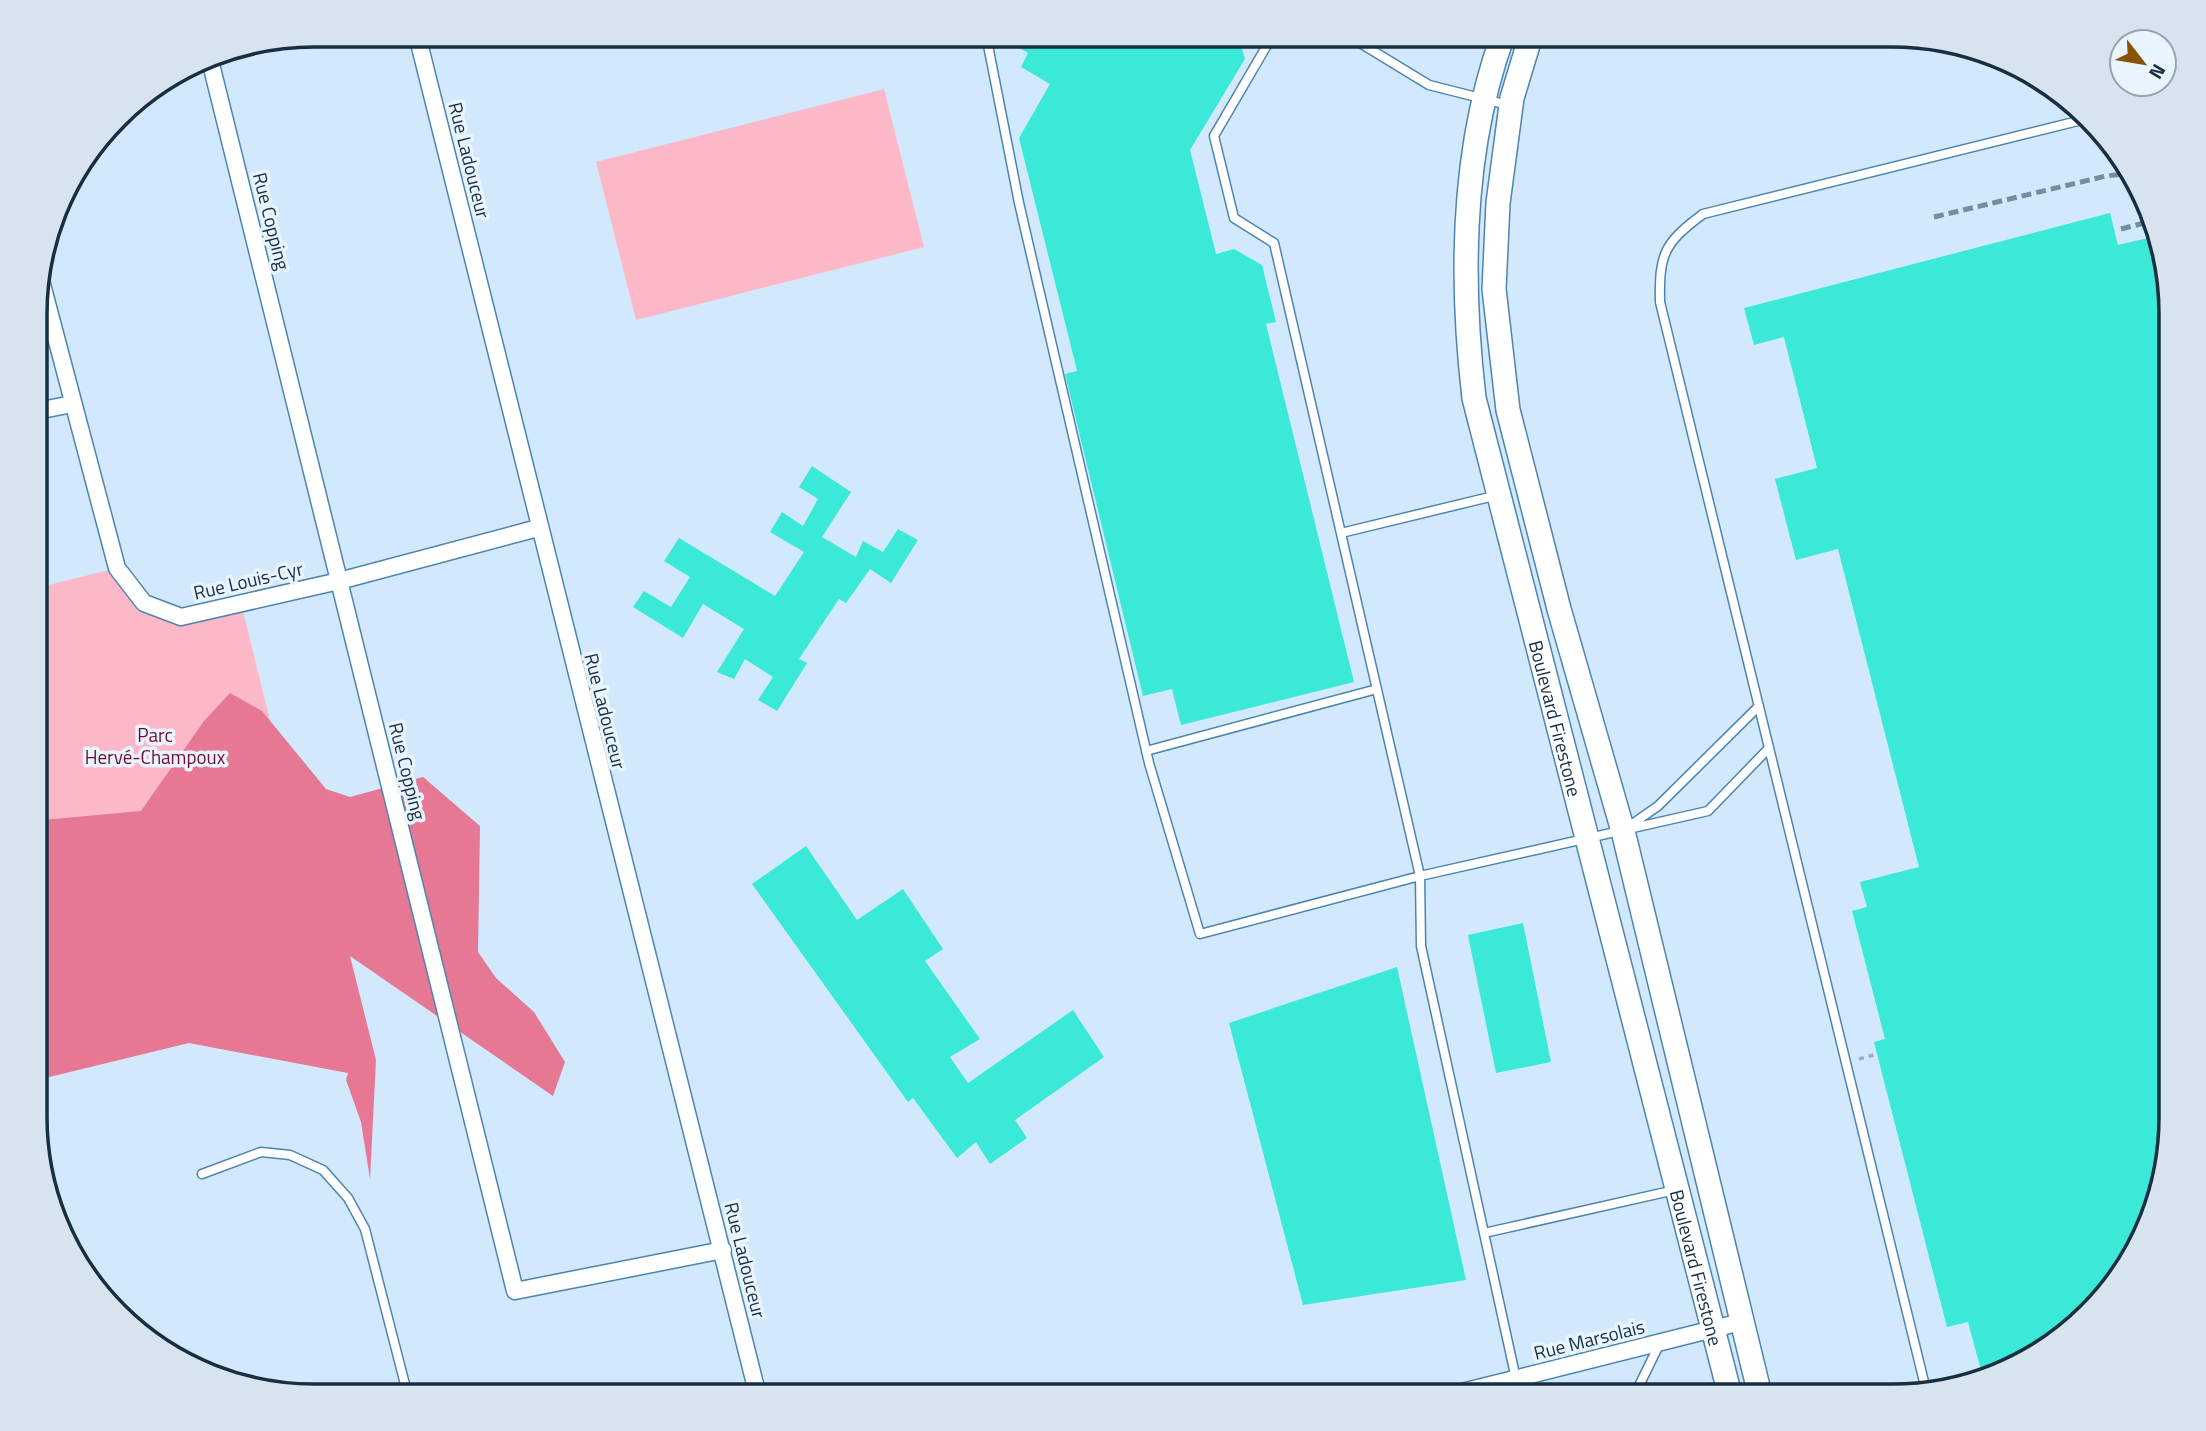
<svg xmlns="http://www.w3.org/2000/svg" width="2206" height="1431" viewBox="0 0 2206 1431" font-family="'Titillium Web',sans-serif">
	<rect width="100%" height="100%" fill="#d1e8fd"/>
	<path fill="#fcb8c6" d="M 884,89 L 924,247 L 636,320 L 596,162 Z
		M 117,568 L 144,603 L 181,617 L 241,603 L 297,830 L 37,898 L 37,588 Z"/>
	<path fill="#e67894" d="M 230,693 L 262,711 L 326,789 L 350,797 L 423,777 L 480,826 L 478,952 L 496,978 L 534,1012 L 565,1062 L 553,1096 L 350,956 L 376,1060 L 370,1179 L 361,1122 L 346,1080 L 348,1073 L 189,1043 L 37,1080 L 37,828 L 43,820 L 141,811 L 204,721 Z"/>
	<path fill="#3ae9d8" d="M 997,35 L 1248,35 L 1241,46 L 1245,59 L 1190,150 L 1216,254 L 1234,249 L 1262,265 L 1276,322 L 1266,324 L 1354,682 L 1181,725 L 1172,689 L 1143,696 L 1065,374 L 1077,371 L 1019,138 L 1050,84 L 1021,67 L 1028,53 Z
		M 2110,213 L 2118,245 L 2152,237 L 2170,297 L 2170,1134 L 2156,1207 L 2124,1272 L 2031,1359 L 1982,1374 L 1968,1322 L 1947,1327 L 1874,1042 L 1885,1039 L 1852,911 L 1867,907 L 1860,882 L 1919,867 L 1838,549 L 1796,560 L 1775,479 L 1817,468 L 1784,337 L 1754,345 L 1744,308 Z
		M 812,466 L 851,492 L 822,537 L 856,557 L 863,541 L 883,552 L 898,529 L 918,540 L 891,583 L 870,569 L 846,603 L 839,599 L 799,659 L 807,663 L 777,711 L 758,700 L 773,677 L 745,659 L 734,679 L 717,672 L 744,629 L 703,604 L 683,638 L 633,607 L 644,591 L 671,607 L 690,577 L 664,561 L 679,538 L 775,596 L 804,552 L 770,532 L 782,512 L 803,526 L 818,499 L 799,487 Z
		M 806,846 L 857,920 L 903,889 L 943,949 L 925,961 L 980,1039 L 950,1057 L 968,1083 L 1073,1010 L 1104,1057 L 1015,1120 L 1027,1138 L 990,1164 L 976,1142 L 957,1158 L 913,1098 L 908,1102 L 752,884 Z
		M 1523,923 L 1551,1062 L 1496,1073 L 1468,935 Z
		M 1397,967 L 1466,1280 L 1303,1305 L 1229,1023 Z"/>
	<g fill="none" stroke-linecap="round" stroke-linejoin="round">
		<g stroke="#4c84b2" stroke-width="11">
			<path id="lane" d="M 986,35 L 1019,203 L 1149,763 L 1200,934 L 1420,876 L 1708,811 L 1769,748
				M 1273,35 L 1214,136 L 1234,218 L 1274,243 L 1420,876 L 1421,946 L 1516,1379
				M 1347,35 L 1429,85 L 1508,105
				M 1341,533 L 1498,495
				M 1146,751 L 1377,689
				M 1628,827 L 1658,806 L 1759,706
				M 202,1174 L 261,1152 L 290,1155 L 323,1170 L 348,1198 L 365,1229 L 408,1396
				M 1484,1233 L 1675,1190
				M 1926,1390 L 1660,302 C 1659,254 1664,243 1703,214 L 2082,120
				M 1634,1396 L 1659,1345
				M 1667,1396 L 1671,1396"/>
		</g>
		<g stroke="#4c84b2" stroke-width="19">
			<path id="street" d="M 417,35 L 758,1396
				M 209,56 L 515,1291 L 723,1250
				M 39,273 L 117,568 L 144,603 L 181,617 L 339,581 L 538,528
				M 37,411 L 72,404
				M 1446,1396 L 1741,1322"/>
		</g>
		<g stroke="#4c84b2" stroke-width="26">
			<g id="secondary">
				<path id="s1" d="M 1503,35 C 1461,150 1460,278 1474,398 L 1730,1395"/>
				<path d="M 1531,35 L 1512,98 L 1498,203 L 1494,289 L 1508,410 L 1559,609 L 1623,831 L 1760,1395"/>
			</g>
		</g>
		<path stroke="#97aec2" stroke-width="3.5" stroke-dasharray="5 5" stroke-linecap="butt" d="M 1859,1059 L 1877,1054"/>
		<use href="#lane" stroke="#fff" stroke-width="8"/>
		<use href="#street" stroke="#fff" stroke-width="16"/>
		<use href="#secondary" stroke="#fff" stroke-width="23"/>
		<path stroke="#768da1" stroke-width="5" stroke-dasharray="10 5" stroke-linecap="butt" d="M 1934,217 L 2106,176 L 2132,173
			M 2121,229 L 2148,222"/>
	</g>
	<g text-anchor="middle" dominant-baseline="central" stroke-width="7" stroke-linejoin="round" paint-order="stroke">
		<g font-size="19" fill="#182f42" stroke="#e8f4fe">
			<text transform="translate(470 160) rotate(76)">Rue Ladouceur</text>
			<text transform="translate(272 221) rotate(76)">Rue Copping</text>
			<text transform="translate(248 580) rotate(-13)">Rue Louis-Cyr</text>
			<text transform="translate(606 711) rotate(76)">Rue Ladouceur</text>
			<text stroke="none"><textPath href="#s1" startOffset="698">Boulevard Firestone</textPath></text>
			<text transform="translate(408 771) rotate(76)">Rue Copping</text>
			<text transform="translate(746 1260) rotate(76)">Rue Ladouceur</text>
			<text stroke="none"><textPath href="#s1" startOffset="1265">Boulevard Firestone</textPath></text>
			<text transform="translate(1589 1339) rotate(-14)">Rue Marsolais</text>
		</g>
		<g font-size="19" fill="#720e34" stroke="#e8f4fe">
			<text x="155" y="734">Parc<tspan x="155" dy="22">Hervé-Champoux</tspan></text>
		</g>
	</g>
	<path d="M0 0H2206V1431H0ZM314 47H1892A267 267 0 0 1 2159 314V1117A267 267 0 0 1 1892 1384H314A267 267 0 0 1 47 1117V314A267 267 0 0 1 314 47Z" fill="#d7e4ef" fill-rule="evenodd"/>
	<path fill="none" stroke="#182f42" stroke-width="3.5" d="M314 47H1892A267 267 0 0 1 2159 314V1117A267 267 0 0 1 1892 1384H314A267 267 0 0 1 47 1117V314A267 267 0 0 1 314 47Z"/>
	<g transform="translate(2143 63) rotate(121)"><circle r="33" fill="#e8f4fe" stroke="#95a5b3" stroke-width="2"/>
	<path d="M0-5L12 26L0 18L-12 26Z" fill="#895204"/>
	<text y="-10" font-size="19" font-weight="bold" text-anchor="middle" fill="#182f42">N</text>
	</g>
</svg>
